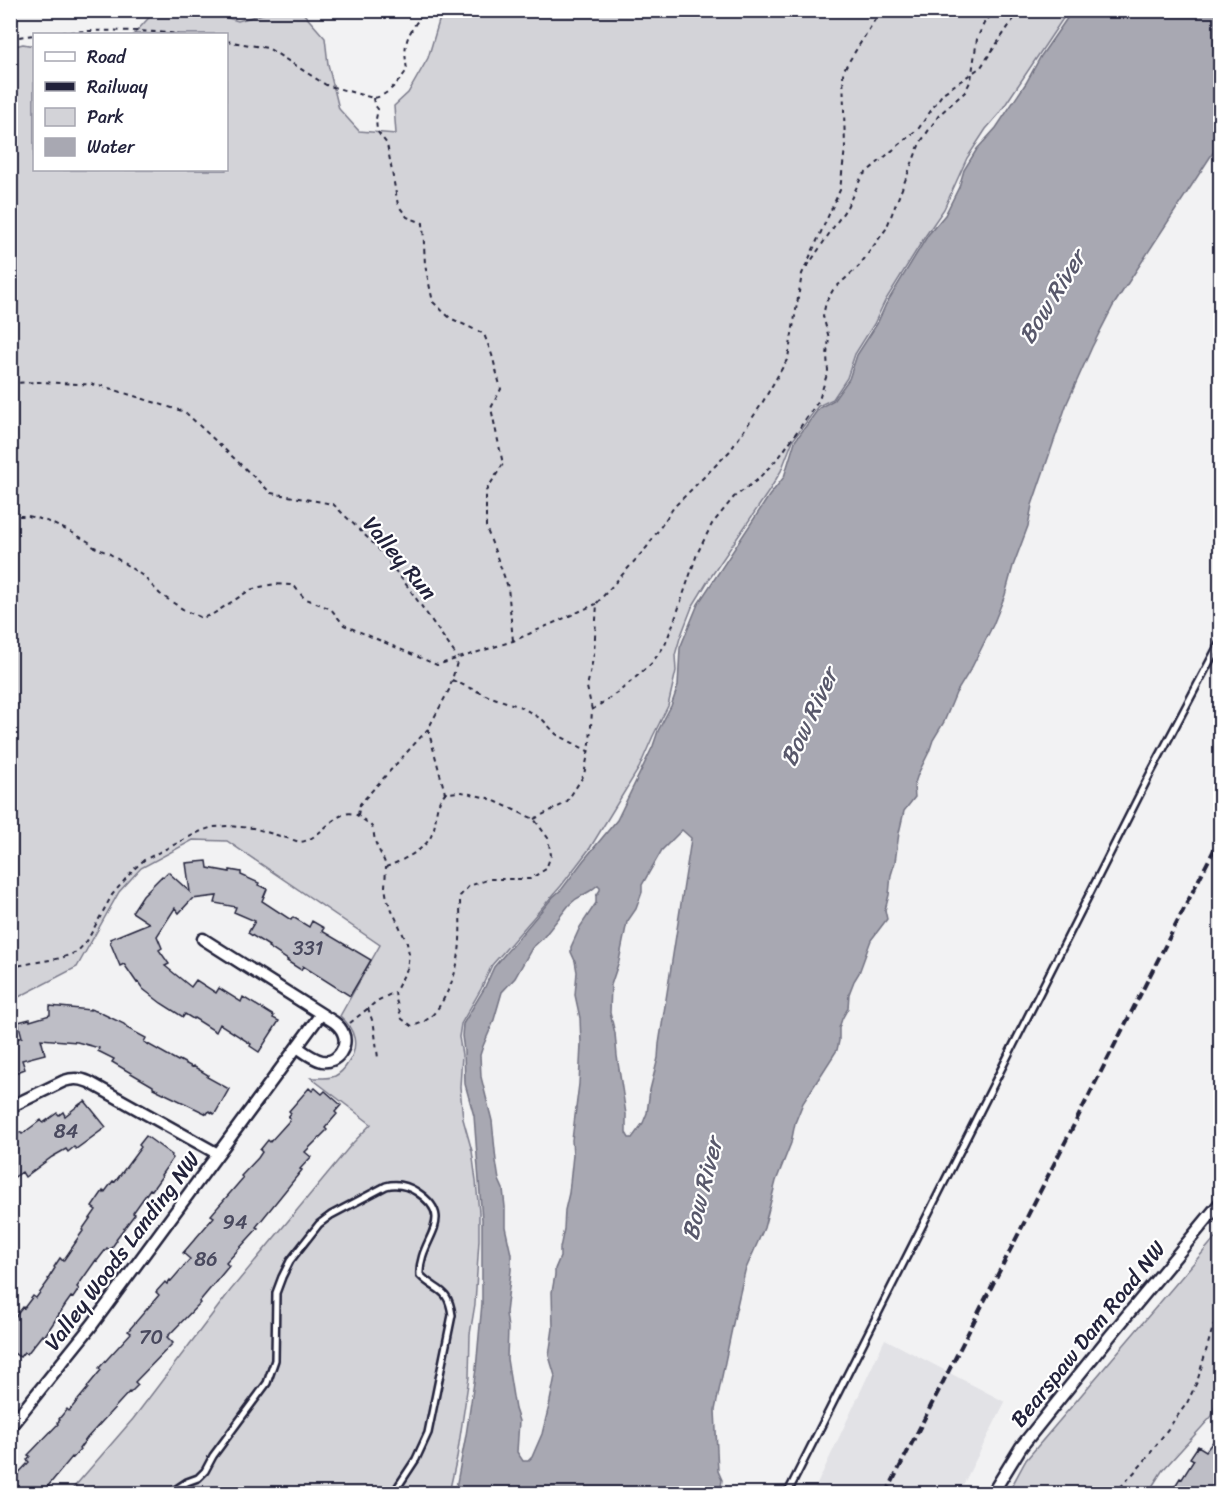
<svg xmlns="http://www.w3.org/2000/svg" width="1231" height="1504" viewBox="0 0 1231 1504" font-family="Sriracha,sans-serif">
	<rect width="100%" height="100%" fill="#f2f2f3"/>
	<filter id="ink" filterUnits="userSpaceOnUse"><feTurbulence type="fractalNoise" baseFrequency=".0167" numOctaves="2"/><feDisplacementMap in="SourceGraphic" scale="12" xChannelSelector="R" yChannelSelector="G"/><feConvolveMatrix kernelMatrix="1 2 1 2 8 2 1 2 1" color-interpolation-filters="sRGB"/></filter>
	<g filter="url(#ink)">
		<path fill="#e2e2e6" d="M 885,1339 L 1005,1402 L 959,1493 L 813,1493 Z"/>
		<path fill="#d3d3d8" stroke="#7a7a8a" stroke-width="1.5" d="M 155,11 L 205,11 L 238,21 L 273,11 L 303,13 L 325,38 L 328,64 L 339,109 L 359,131 L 396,134 L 394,106 L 408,93 L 428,58 L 442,11 L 1068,11 L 999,114 L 986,129 L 967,158 L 944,209 L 926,235 L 885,301 L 874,324 L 855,354 L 847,378 L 833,399 L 818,406 L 793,440 L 781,471 L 769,491 L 708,581 L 692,607 L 680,638 L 675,655 L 676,671 L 668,706 L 653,736 L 639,768 L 590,848 L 561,886 L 492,965 L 481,989 L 461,1024 L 459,1037 L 462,1055 L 460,1087 L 463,1119 L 472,1151 L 476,1181 L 479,1212 L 479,1240 L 475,1304 L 470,1334 L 469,1377 L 457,1457 L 449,1493 L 69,1493 L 133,1419 L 230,1291 L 351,1145 L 371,1124 L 311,1078 C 318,1078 328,1079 335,1076 C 341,1073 345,1068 348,1063 C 360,1046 355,1029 340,1016 L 380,945 L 227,841 L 193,840 L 141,868 L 119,892 L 77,967 L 11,1001 L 11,47 L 23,44 L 34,46 L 34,170 L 226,170 L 226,34 L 134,34 Z
			M 1220,1232 L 1220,1386 L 1212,1416 L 1162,1471 L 1148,1493 L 1008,1493 L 1026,1460 Z"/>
		<path fill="#a8a8b2" stroke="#727282" stroke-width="1.5" fill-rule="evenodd" d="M 1072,11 L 1220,11 L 1220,142 L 1113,306 L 1092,347 L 1067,403 L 1032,505 L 1028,526 L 1013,566 L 1005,595 L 993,625 L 972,667 L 956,693 L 944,722 L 933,740 L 929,752 L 918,774 L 914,786 L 915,797 L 904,811 L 899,833 L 895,862 L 891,875 L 889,895 L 885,910 L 887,919 L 871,940 L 859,973 L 854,981 L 849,994 L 848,1008 L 842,1019 L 839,1028 L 839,1041 L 837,1050 L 803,1103 L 795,1123 L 791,1143 L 776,1181 L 764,1228 L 745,1271 L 735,1314 L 715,1410 L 718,1471 L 722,1480 L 720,1493 L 455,1493 L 466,1435 L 476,1369 L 482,1303 L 482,1220 L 474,1116 L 465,1084 L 464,1051 L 462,1036 L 463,1024 L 484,989 L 494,967 L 553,897 L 562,889 L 583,861 L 617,820 L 653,746 L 658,731 L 671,706 L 678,686 L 680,648 L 698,604 L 769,496 L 784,477 L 795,441 L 819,408 L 834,400 L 849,379 L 857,355 L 877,324 L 886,304 L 928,235 L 945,215 L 959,187 L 964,170 L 977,149 L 996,128 L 1026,83 L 1041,56 ZM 682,830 L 691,838 L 690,846 L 659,1044 L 658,1058 L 650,1090 L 647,1113 L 643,1123 L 632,1138 L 629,1138 L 626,1133 L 626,1114 L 617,1056 L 615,1033 L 610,1013 L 611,985 L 619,961 L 627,922 L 636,909 L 642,892 L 642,885 L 662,850 ZM 598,885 L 600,887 L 600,890 L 596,896 L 596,903 L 580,927 L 571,947 L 571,952 L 575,961 L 577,972 L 575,995 L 580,1018 L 581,1044 L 579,1084 L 572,1140 L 573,1155 L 569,1193 L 565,1210 L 564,1229 L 560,1248 L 560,1257 L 555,1269 L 555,1275 L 552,1292 L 553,1328 L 549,1356 L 555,1376 L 549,1406 L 542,1434 L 532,1457 L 528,1461 L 523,1461 L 517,1452 L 519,1421 L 515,1409 L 507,1359 L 508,1328 L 506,1313 L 511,1270 L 511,1254 L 505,1227 L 505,1207 L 503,1189 L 499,1180 L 496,1161 L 492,1121 L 481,1077 L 480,1055 L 483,1046 L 493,1023 L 502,992 L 515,978 L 532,948 L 543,938 L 569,905 L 576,899 L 590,891 Z"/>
		<path fill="#bebec6" stroke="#22223b" stroke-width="1.5" d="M 207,861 L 208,868 L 230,872 L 230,870 L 241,872 L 241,875 L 259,883 L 258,885 L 267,889 L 262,901 L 291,920 L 293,917 L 309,927 L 312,921 L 324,928 L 322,931 L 371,960 L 350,996 L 303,966 L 301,970 L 287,961 L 288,960 L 268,947 L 269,946 L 248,933 L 255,921 L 234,912 L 236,907 L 215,903 L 217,896 L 192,899 L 179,913 L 175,908 L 157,936 L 162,948 L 159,950 L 169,964 L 165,966 L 191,987 L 196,980 L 216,993 L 219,988 L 241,1002 L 243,997 L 274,1016 L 273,1018 L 279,1021 L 259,1052 L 250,1046 L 251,1044 L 220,1024 L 216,1032 L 194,1018 L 193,1019 L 185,1014 L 183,1017 L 161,1003 L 143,989 L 138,982 L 137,983 L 124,964 L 120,966 L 110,942 L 111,941 L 110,939 L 149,923 L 132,912 L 143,895 L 162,876 L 163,877 L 168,872 L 190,892 L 186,863 Z
			M 50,1006 L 90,1010 L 90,1009 L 99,1012 L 124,1024 L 127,1027 L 127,1028 L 146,1038 L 144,1042 L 178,1061 L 179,1060 L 192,1067 L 193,1066 L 208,1075 L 207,1077 L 229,1089 L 216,1112 L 214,1114 L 209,1111 L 207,1114 L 153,1088 L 153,1086 L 112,1062 L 114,1059 L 98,1051 L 99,1048 L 77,1042 L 41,1039 L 45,1054 L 22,1060 L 25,1069 L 10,1075 L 10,1034 L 14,1040 L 22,1037 L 18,1022 L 30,1019 L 30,1021 L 50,1015 Z
			M 309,1088 L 312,1091 L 315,1088 L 322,1094 L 325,1091 L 341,1105 L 335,1112 L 337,1114 L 325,1128 L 327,1130 L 305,1152 L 311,1157 L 300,1169 L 302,1170 L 256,1227 L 258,1228 L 226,1263 L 229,1266 L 199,1302 L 200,1303 L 167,1337 L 173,1343 L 135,1382 L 138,1385 L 130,1393 L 129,1392 L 87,1438 L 79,1449 L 80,1450 L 73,1458 L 72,1457 L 48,1486 L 50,1488 L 44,1494 L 10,1494 L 10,1482 L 29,1462 L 27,1460 L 30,1456 L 28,1455 L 58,1424 L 57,1423 L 60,1420 L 59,1419 L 67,1409 L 69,1411 L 88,1388 L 87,1387 L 101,1370 L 99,1368 L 131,1333 L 128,1331 L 159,1295 L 156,1292 L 165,1282 L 167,1284 L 170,1280 L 171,1281 L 190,1259 L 183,1253 L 214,1217 L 211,1215 L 243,1178 L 241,1176 L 258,1158 L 262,1152 L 260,1150 L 268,1140 L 270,1142 L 289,1121 L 290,1119 L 288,1117 L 291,1113 L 289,1111 Z
			M 85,1101 L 106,1127 L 76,1149 L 74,1147 L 68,1152 L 66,1149 L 52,1157 L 25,1177 L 22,1172 L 10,1180 L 10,1139 L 20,1132 L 22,1134 L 41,1120 L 43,1123 L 57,1113 L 59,1115 L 63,1112 L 65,1116 L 80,1104 L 80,1105 Z
			M 146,1136 L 172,1155 L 171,1156 L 173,1158 L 161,1175 L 162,1176 L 152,1190 L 150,1189 L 133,1213 L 135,1214 L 116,1239 L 117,1240 L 110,1250 L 107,1248 L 97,1261 L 96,1260 L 77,1287 L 79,1289 L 73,1298 L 71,1297 L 66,1304 L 44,1337 L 42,1335 L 27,1354 L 24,1352 L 20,1357 L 18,1356 L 10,1350 L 10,1323 L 23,1307 L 24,1308 L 33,1296 L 36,1298 L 49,1280 L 48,1279 L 55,1268 L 54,1267 L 60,1258 L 63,1261 L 76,1242 L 75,1242 L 83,1231 L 82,1230 L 96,1210 L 92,1207 L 103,1191 L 104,1193 L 113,1181 L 115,1182 L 141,1147 L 139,1145 Z
			M 1221,1431 L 1221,1494 L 1170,1494 L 1180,1478 L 1182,1479 L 1194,1460 L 1190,1458 L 1198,1446 L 1206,1451 Z"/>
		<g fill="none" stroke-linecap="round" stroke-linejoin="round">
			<g stroke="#22223b" stroke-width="10">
				<path id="service" d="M 169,1494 L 187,1482 L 198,1478 L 205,1471 L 213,1456 L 267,1383 L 275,1360 L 276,1293 L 282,1277 L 290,1261 L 319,1224 L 331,1215 L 386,1186 C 397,1183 408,1186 417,1192 C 459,1220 418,1238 420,1275 C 437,1293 448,1286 452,1315 L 428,1433 L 416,1459 L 393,1494
					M 787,1494 L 1149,776 L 1220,642"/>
			</g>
			<g stroke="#22223b" stroke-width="15">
				<path id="minor" d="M 203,939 L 334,1022 C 338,1025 341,1028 343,1033 C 349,1046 337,1064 322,1061 C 313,1059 304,1052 297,1047
					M 10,1107 L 64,1081 C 73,1078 80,1078 89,1082 L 218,1154
					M 10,1427 L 92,1325 L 321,1014
					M 992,1494 L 1021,1447 L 1110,1336 L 1220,1203"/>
			</g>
			<path stroke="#22223b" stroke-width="2" stroke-dasharray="4.5 4.5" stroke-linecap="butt" d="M 43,34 C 86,30 135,29 178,34
				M 10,38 L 34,35
				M 226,41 L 268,48 L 326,85 L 373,98 C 387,97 399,81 407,70 C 404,49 404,41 416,23 C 420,18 422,16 423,10
				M 373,98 L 374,104 L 378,109 L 376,119 L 377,131 L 387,144 L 398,205 L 407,217 L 423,223 L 425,265 L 433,302 L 450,318 L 484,334 L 492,355 L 501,389 L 491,408 L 503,464 L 486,491 L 486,527 L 508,587 L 513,641
				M 807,267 L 847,207 L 862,176 L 919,128 L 943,93 L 981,67 L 1017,14
				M 10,383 L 39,382 L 99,385 L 185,412 L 271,493 L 333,504 L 377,547 L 408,587 L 458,658
				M 10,516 L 28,516 L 44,520 L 71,532 L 89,542 L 92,546 L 110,554 L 143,576 L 160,594 L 184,610 L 202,618 L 213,614 L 250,590 L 260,587 L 275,584 L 290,585 L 295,587 L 304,598 L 331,609 L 344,625 L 437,665 L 513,641 L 596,604
				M 452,680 L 488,696 L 521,707 L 543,720 L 556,734 L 588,751
				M 592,710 L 621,690 L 651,664 L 665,645 L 676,616 L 697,554 L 712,524 L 734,497 L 756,481 L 780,456 L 819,400 L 828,371 L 827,355 L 829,338 L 823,316 L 826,302 L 833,290 L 859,266 L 886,229 L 920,143 L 939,115 L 965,92 L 971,80 L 977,39 L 985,21 L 998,10
				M 428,729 L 445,793
				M 358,815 L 360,804 L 428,729 L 449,690 L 458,659
				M 534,819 L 566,803 L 584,775 L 590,743 L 592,710 L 587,687 L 594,654 L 597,603 L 647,547 L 674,507 L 730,451 L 761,405 L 788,358 L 802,274 L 840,190 L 845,148 L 843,71 L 881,10
				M 10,967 L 61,958 L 77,952 L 87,941 L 112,895 L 134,869 L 144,860 L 201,831 L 213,827 L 228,826 L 253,828 L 300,842 C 323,840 339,800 361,818 C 364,820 370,824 372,827 C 374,831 374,837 375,841 C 378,850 385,860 386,867 C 401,861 426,850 432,834 C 439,817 432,809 445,793 L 462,792 L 488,798 L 534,819 L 548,838 L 551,855 L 546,869 L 530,879 L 490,879 L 469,886 L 460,896 C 460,936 464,963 443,1000 C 435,1014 428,1022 412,1026 L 402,1019 L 396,1000 L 395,992 L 407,969 L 409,954 L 407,943 L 387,899 L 385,887 L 386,867
				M 368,1008 L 374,1026 L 378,1058
				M 350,1023 L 377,1001 L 395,992
				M 1114,1494 L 1143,1463 L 1187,1403 L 1197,1382 L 1213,1327 L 1220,1313"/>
			<use href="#service" stroke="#fff" stroke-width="5"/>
			<use href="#minor" stroke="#fff" stroke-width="10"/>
			<path stroke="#22223b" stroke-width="4" stroke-dasharray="9 4.5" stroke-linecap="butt" d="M 886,1494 L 1220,838"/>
		</g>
	</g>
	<g text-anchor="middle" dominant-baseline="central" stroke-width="4.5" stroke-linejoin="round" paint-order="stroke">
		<g font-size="20" fill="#49495e">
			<text x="308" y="948">331</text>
			<text x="66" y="1131">84</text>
			<text x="235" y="1222">94</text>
			<text x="206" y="1259">86</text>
			<text x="151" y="1337">70</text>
		</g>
		<g font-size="22" fill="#22223b" stroke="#fff">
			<text transform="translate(400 558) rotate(50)">Valley Run</text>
			<text transform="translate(122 1251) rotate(-53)">Valley Woods Landing NW</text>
			<text transform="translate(1088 1334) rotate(-51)">Bearspaw Dam Road NW</text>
		</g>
		<g font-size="24" font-style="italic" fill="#58586b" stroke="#fff">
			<text transform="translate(1052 297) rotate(-58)">Bow River</text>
			<text transform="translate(809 717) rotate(-65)">Bow River</text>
			<text transform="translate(702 1189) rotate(-76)">Bow River</text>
		</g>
	</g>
	<rect width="1231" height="1504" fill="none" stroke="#fff" stroke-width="36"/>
	<rect x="18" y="18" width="1195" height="1468" fill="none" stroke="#22223b" stroke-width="2" filter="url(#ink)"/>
	<rect x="33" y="33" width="195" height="138" fill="#ffffff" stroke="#a7a7b1" stroke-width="1.5"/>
	<rect x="45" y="52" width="30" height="9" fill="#ffffff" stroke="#a7a7b1" stroke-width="1.5"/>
	<text x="87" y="63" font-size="18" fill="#22223b">Road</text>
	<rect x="45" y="82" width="30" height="9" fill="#22223b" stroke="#a7a7b1" stroke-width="1.5"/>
	<text x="87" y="93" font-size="18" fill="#22223b">Railway</text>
	<rect x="45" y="108" width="30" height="18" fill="#d3d3d8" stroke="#a7a7b1" stroke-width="1.5"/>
	<text x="87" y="123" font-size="18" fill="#22223b">Park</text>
	<rect x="45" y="138" width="30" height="18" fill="#a8a8b2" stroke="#a7a7b1" stroke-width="1.5"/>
	<text x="87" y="153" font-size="18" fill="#22223b">Water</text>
</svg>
